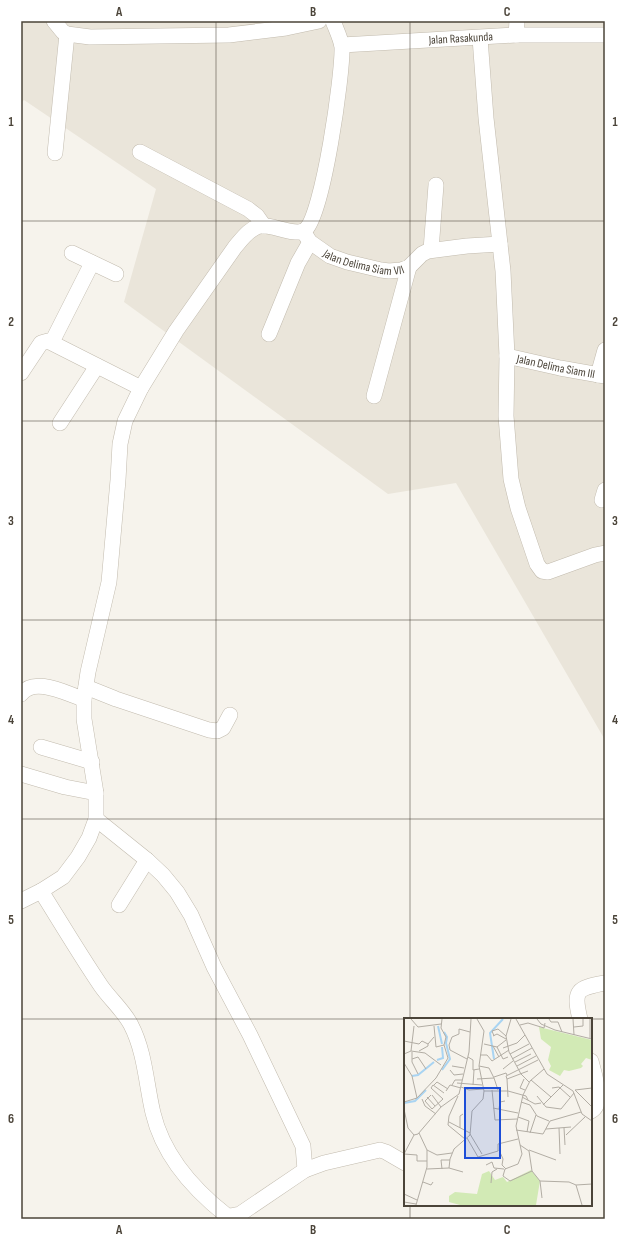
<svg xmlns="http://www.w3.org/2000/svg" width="626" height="1240" viewBox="0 0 626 1240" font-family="'Sofia Sans Condensed',sans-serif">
	<rect width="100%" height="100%" fill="#f6f3ec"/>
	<path fill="#eae5da" d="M 21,21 L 605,21 L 605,740 L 456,483 L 388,494 L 124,302 L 156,189 L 24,100 L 21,103 Z"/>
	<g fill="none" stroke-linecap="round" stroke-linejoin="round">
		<g stroke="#c2bbae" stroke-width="16">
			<g id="minor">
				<path d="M 54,21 L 63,32 L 67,34 L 90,37 L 229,35 L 286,28 L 319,21"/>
				<path d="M 516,35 L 517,21"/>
				<path d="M 480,38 L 486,118 L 503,271 L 507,356 L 506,416 L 511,479 L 518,508 L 537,564 L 542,571 L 548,572 L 595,555 L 605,553"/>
				<path id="s1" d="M 342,45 L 516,35 L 605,35"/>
				<path d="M 140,152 L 248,209 L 257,216 L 264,226"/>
				<path d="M 55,153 L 67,34"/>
				<path id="s2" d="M 303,231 L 310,242 L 330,256 L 347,262 L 381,270 L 389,271 L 401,270 L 409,267 L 422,254 L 428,251 L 467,246 L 500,244"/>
				<path d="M 431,250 L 436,185"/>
				<path d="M 72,253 L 116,274"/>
				<path d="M 269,334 L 298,263 L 310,242"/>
				<path d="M 52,342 L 92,263"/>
				<path id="s3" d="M 507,356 L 560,368 L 605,376"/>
				<path d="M 21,373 L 41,343 L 48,341 L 141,388"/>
				<path d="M 598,375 L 605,350"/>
				<path d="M 374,396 L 409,267"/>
				<path d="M 60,423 L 97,366"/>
				<path d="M 602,500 L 605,490"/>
				<path d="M 86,687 L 116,699 L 209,730 L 217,731 L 223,728 L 230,715"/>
				<path d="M 21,694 C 34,676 67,694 84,699"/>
				<path d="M 41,747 L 92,762"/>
				<path d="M 21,774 L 65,787 L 96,793"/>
				<path d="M 96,819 L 147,860 L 163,875 L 177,892 L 191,915 L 214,967 L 250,1035 L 303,1146 L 305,1170"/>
				<path d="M 41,891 C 61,923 80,955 101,986 C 110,999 124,1011 131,1025 C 145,1052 146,1083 153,1113 C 163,1155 193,1189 226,1215 L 230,1216 L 240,1214 L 305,1170 L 324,1163 L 380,1150 L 386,1152 L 405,1163"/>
				<path d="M 21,901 L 41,891 L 63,877 L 78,857 L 89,838 L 96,819 L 96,793 L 84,719 L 84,699 L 88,672 L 109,582 L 118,480 L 120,444 L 125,421 L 141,388 L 176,331 L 235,247 C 242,239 250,227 261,226 C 272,224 295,237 305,230 C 323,216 343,73 342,47 C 341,39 336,29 333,21"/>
				<path d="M 119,905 L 147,860"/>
				<path d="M 580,1019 C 573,990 577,988 605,983"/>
				<path d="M 591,1061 C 594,1074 605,1104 591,1111"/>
			</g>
		</g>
		<use href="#minor" stroke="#fff" stroke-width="15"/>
	</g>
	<path fill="none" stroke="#4b4439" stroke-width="1" stroke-opacity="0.55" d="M 216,21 L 216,1219M 410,21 L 410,1019M 21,221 L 605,221M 21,421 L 605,421M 21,620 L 605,620M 21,819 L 605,819M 21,1019 L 605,1019M 410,1205 L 410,1219"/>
	<g text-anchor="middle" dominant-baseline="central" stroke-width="3.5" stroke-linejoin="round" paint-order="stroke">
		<g font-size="12" fill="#4b4439" stroke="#fff">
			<text stroke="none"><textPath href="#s1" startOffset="119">Jalan Rasakunda</textPath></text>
			<text stroke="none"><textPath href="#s2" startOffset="72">Jalan Delima Siam VII</textPath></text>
			<text stroke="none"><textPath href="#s3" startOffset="50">Jalan Delima Siam III</textPath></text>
		</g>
	</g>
	<g transform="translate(404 1018)">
		<rect width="188" height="188" fill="#f6f3ec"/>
		<path d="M 135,9 L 188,22 L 188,42 L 182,40 L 177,46 L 179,48 L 177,50 L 165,53 L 160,52 L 156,58 L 145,52 L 147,48 L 144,42 L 147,29 L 137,21 ZM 127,152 L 136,163 L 132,187 L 56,187 L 45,184 L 45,178 L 51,174 L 73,176 L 78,156 L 85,153 L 91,162 L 99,159 L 103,164 Z" fill="#d2eab5"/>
		<path fill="none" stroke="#a9d4f2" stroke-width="2" d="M 34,8 L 38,26M 90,41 L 86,15 L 99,1M 33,42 L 39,40 L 38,29M 38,52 L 46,41 L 42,25 L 43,19 L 40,14M 8,58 L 14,57 L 30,44M 0,85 L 11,83 L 22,72"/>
		<path fill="none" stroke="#b2ada4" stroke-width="1" d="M 7,1 L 14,9 L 37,6M 107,1 L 102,18 L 105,34 L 117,56 L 125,64M 112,1 L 143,56 L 169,73 L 178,96 L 188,103M 133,1 L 137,6 L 151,12 L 188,21M 145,1 L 147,4 L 154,4 L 158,14M 169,1 L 170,17M 116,7 L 124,5 L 140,10 L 141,5M 30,8 L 32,29 L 40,27M 170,9 L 179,8 L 179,1M 89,18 L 93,16 L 102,21M 90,18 L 88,13 L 94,11 L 102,18M 186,20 L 186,1M 0,23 L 15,26 L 18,23 L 24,26 L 30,19M 80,26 L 93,29 L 102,22M 89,28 L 95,39M 93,29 L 99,41 L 104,39M 99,30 L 113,25 L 121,17M 7,33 L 21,35 L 37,47M 15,33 L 24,28 L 24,26M 8,34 L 8,44 L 14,56M 0,36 L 7,33 L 10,8M 106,36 L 125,26M 76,37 L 83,37 L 88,43 L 105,32M 64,39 L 69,42 L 69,52 L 75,51M 8,41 L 14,39 L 22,51M 63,41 L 46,32 L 45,27 L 48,19 L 55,16 L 55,11 L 66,14M 108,41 L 128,30M 111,44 L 127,36M 0,45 L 8,58 L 13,80 L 0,84M 48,48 L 60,50M 75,48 L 85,50 L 90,60M 113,48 L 132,38M 99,51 L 109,43M 140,51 L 126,63 L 119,77 L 112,108 L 118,136 L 114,146 L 101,151 L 99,158 L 106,163 L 128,153 L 136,163 L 165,164 L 172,167 L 178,187M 46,52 L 50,57 L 59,56M 90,59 L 102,55 L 103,57M 73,61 L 90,60 L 94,72M 103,61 L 102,58 L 134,42M 120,61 L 116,70 L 121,72M 127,62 L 147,79M 53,65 L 78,67M 29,67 L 40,75M 30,67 L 33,64 L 44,71M 48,67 L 51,62 L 58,62M 69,67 L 70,52M 57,69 L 65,72 L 80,71M 148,70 L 155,69 L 166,79M 88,72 L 91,102 L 113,101M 171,72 L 188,89M 171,72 L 188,70M 42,73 L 46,67 L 57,70M 80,73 L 104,73 L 122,78 L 124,82M 27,77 L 21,83 L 28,91 L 39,81 L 27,70 L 29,67M 28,77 L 37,89M 54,78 L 45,98 L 44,107 L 61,121M 133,78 L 142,89 L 157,91 L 170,75M 23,79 L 31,88M 104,79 L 103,61 L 124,53M 118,79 L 131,86 L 137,85M 13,80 L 32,60 L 44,40 L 40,27 L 42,19 L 37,10 L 38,1M 18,81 L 21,88 L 32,96M 117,84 L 126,87 L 133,98 L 145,103M 139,87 L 159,67M 89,90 L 114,95M 0,91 L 4,110 L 10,117M 95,91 L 96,84 L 101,83M 114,99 L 125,103 L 123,114M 45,104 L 66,115M 56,110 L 56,98 L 59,96M 155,110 L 156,136M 160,110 L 161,127M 142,111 L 167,109M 112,112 L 139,116 L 146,103 L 177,94M 126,115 L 132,97M 66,116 L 78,136M 10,117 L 14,116 L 37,89 L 55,76 L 65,34 L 67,1M 162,117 L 181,99M 63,120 L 74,139 L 94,133 L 94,126 L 114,121M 116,127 L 125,133 L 128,153M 23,132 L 33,137 L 48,135M 95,132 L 99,141 L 98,147 L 102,151M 125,132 L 152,142M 0,136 L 13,137 L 13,143 L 23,143M 0,136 L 10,117M 82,147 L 88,144 L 90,150 L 100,151M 45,150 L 59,154M 23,151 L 45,150 L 46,141 L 50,131 L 66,117 L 68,93 L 79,81 L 80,73 L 75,48 L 80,13 L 73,1M 38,151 L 37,142 L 46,142M 136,163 L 138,180M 19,164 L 27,167 L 29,164M 87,165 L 88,154 L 93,151M 172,167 L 188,166M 0,176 L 13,182M 0,184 L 12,186M 12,187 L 23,149 L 23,132 L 15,115"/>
		<path fill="#1d4ed8" fill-opacity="0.15" stroke="#1d4ed8" stroke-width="2" d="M 61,70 L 96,70 L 96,140 L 61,140 Z"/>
		<rect width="188" height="188" fill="none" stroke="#4b4439" stroke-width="2"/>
	</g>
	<rect width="626" height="1240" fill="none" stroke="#ffffff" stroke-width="44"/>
	<rect x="22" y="22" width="582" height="1196" fill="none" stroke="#4b4439" stroke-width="1.5"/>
	<g font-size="13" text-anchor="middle" font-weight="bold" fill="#4b4439">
		<text x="119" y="16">A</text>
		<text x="313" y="16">B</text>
		<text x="507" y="16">C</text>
		<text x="11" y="126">1</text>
		<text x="615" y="126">1</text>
		<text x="11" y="326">2</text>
		<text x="615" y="326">2</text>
		<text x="11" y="525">3</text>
		<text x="615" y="525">3</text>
		<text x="11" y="724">4</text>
		<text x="615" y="724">4</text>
		<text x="11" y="924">5</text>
		<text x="615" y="924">5</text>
		<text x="11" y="1123">6</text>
		<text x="615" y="1123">6</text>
		<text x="119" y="1234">A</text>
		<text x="313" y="1234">B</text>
		<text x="507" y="1234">C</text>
	</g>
</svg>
